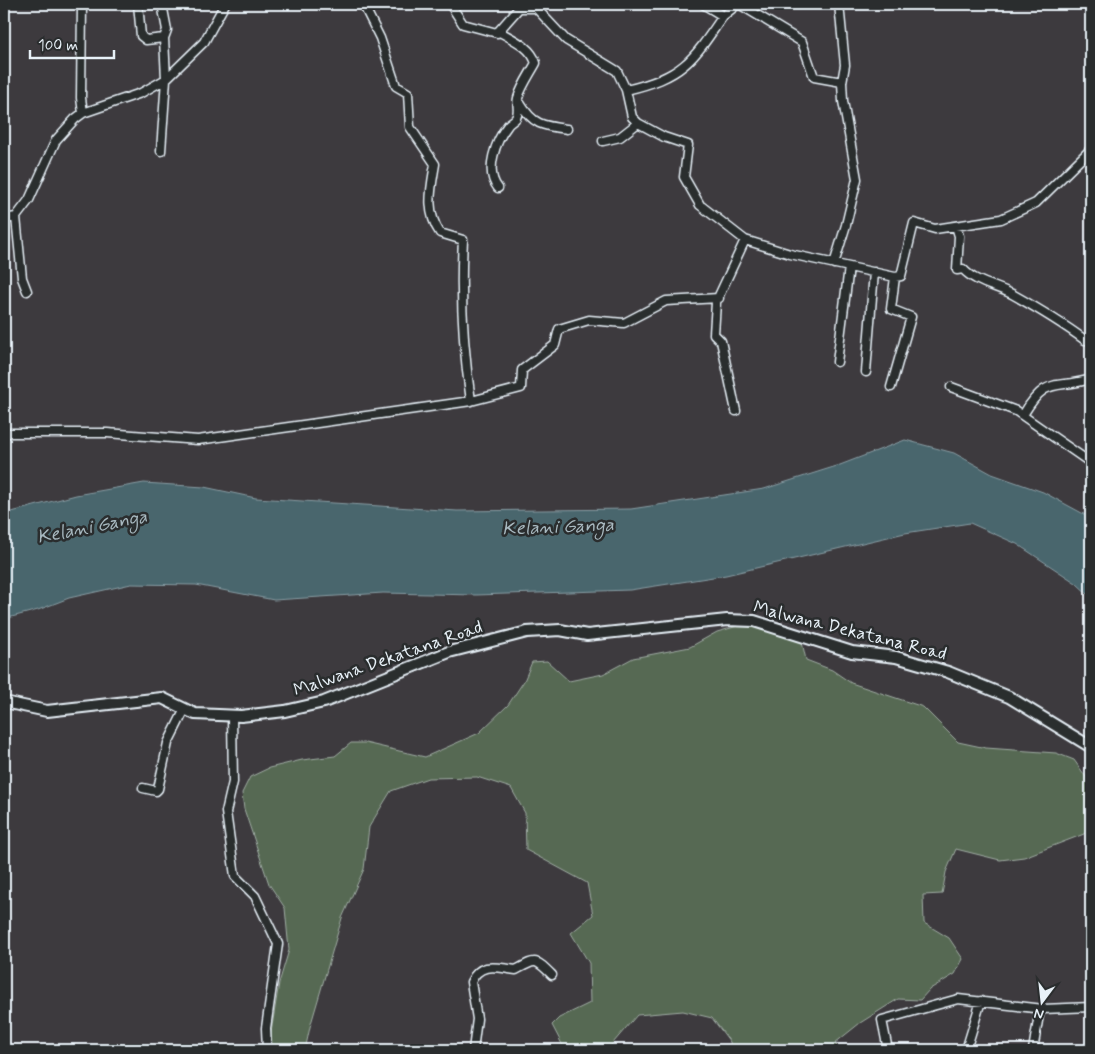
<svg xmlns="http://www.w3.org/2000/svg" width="1095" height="1054" viewBox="0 0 1095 1054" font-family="Mynerve,sans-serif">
	<rect width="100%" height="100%" fill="#3d3a3e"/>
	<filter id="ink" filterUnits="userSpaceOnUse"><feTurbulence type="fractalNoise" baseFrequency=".02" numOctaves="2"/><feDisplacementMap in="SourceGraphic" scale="10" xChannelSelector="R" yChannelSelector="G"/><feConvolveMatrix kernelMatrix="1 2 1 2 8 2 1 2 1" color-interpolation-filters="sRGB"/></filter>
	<g filter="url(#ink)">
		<path fill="#576952" stroke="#a0ada5" d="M 738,626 L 759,627 L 802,642 L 806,660 L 832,670 L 851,683 L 923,707 L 958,742 L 986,748 L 1056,753 L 1074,760 L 1091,784 L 1091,827 L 1084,834 L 1024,857 L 1000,860 L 956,849 L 946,872 L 942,894 L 923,895 L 924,923 L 949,938 L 963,959 L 955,974 L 930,989 L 920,1000 L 898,999 L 860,1023 L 835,1043 L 839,1050 L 731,1050 L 730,1042 L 712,1018 L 683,1011 L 637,1015 L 607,1050 L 565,1050 L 552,1025 L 559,1018 L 590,1003 L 589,963 L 571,933 L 593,915 L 587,883 L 526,850 L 525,813 L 511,788 L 477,777 L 428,778 L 391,791 L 369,827 L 364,869 L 342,918 L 310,1027 L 305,1050 L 271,1050 L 270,1039 L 279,983 L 289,950 L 285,908 L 269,884 L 244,809 L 242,793 L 250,777 L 269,768 L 302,760 L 335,756 L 351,743 L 365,743 L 425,757 L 479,733 L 508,705 L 524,681 L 532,662 L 547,661 L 569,681 L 603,674 L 633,658 L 690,647 L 717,632 Z"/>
		<path fill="#49666d" stroke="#899ea5" d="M 905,440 L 954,453 L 992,474 L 1043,492 L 1091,518 L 1091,597 L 1076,583 L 1017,544 L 970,523 L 905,533 L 726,575 L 630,590 L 476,595 L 383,593 L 274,600 L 196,585 L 131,584 L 69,598 L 38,610 L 4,619 L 4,514 L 76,495 L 144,483 L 204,487 L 256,498 L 457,511 L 631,509 L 764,489 L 840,465 Z"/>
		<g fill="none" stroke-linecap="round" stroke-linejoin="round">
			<g stroke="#e8f1f8" stroke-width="11">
				<path id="minor" d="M 82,4 L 81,98 L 83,113
					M 138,4 L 141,36 L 146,40 L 164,38
					M 363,4 L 380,38 L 396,86 L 408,93 L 410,127 L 435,164 C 431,189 425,211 440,233 L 463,240 C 460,293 463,348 471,401
					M 450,4 L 463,24 L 497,33 L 519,8 L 536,8 L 566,40 L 617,71 L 626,90 L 632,117 L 638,123 L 664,137 L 688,145 L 684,177 L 700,205 L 745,240 L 790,254 L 895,277 L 891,309 L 911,317 L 891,387
					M 703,4 L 723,16 L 738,4
					M 739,4 L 802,42 L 814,77 L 842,82
					M 626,90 C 682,77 692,62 723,16
					M 520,103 C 533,125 543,126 567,129
					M 603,141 L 620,137 L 638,123
					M 161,151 L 166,79 L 164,38 L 167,30 L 162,4
					M 498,188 C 484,171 496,140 508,125 C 510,122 514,121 516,118 C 520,111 516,105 518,98 C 521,87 530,74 536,63 C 531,47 514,40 500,32
					M 16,217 L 22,278 L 27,291
					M 4,219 L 16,217 L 29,200 L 56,140 L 75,119 L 83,113 L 141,93 L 166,79 L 204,42 L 225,4
					M 956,226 L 959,236 L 957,270 L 963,269 C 974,282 996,286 1012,294 C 1037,308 1062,323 1085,340
					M 834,264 L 846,225 L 857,179 L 843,101 L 842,82 L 845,65 L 839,4
					M 895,277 L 901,276 L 914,223 L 935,229 L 1001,219 L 1036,203 L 1091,149
					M 837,362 L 849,267
					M 866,372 L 874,272
					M 951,387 L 1016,411 L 1091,463
					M 736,411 L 721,341 L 714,334 L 716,302 L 745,240
					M 1023,415 C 1047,375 1054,390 1091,379
					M 4,433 L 107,433 L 198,440 L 471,401 L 521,388 L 522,370 L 555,345 L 559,329 L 589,320 L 624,323 L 666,301 L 719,298
					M 232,717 L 233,782 L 226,812 L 235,876 L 255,896 L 278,944 L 266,1028 L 267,1050
					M 143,788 L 156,791 L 158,789 L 168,743 L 185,709
					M 473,1050 L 477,1019 L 471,982 C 480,961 498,968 516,970 C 536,959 535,958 552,975
					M 888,1050 L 882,1020 L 958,999 L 1043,1009 L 1091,1007
					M 966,1050 L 981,1001
					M 1033,1050 L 1040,1009"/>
			</g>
			<g stroke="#e8f1f8" stroke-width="14">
				<path id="major" d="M 4,702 L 47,711 L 162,698 L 195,714 L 241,716 L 285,711 L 324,702 L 449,652 L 527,632 L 560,630 L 587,635 L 727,620 L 754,621 L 852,652 L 896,657 L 948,672 L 1009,697 L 1091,747"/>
			</g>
			<use href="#minor" stroke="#2a2d2e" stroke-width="8"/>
			<use href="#major" stroke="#2a2d2e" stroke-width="10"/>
		</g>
	</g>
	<g text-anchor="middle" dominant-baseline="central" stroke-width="5" stroke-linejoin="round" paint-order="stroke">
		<g font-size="18" fill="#e8f1f8" stroke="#2a2d2e">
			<text transform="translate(850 631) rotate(14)">Malwana Dekatana Road</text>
			<text transform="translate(388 659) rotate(-19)">Malwana Dekatana Road</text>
		</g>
		<g font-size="19" font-style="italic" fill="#a8b9c0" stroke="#2a2d2e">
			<text transform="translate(92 527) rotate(-11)">Kelani Ganga</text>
			<text transform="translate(558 527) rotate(-2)">Kelani Ganga</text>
		</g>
	</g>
	<rect width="1095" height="1054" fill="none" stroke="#2a2d2e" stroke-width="20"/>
	<rect x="10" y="10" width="1075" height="1034" fill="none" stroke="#e8f1f8" stroke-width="2" filter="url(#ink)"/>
	<g transform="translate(1042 1002) rotate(195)" stroke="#2a2d2e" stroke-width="4" paint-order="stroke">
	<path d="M0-4L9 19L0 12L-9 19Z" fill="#e8f1f8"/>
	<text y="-8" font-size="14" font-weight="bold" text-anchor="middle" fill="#e8f1f8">N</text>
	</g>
	<path d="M30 50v8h84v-8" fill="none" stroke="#e8f1f8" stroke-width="2.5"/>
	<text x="38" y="50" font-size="15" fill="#e8f1f8" stroke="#2a2d2e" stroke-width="4" paint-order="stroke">100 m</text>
</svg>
